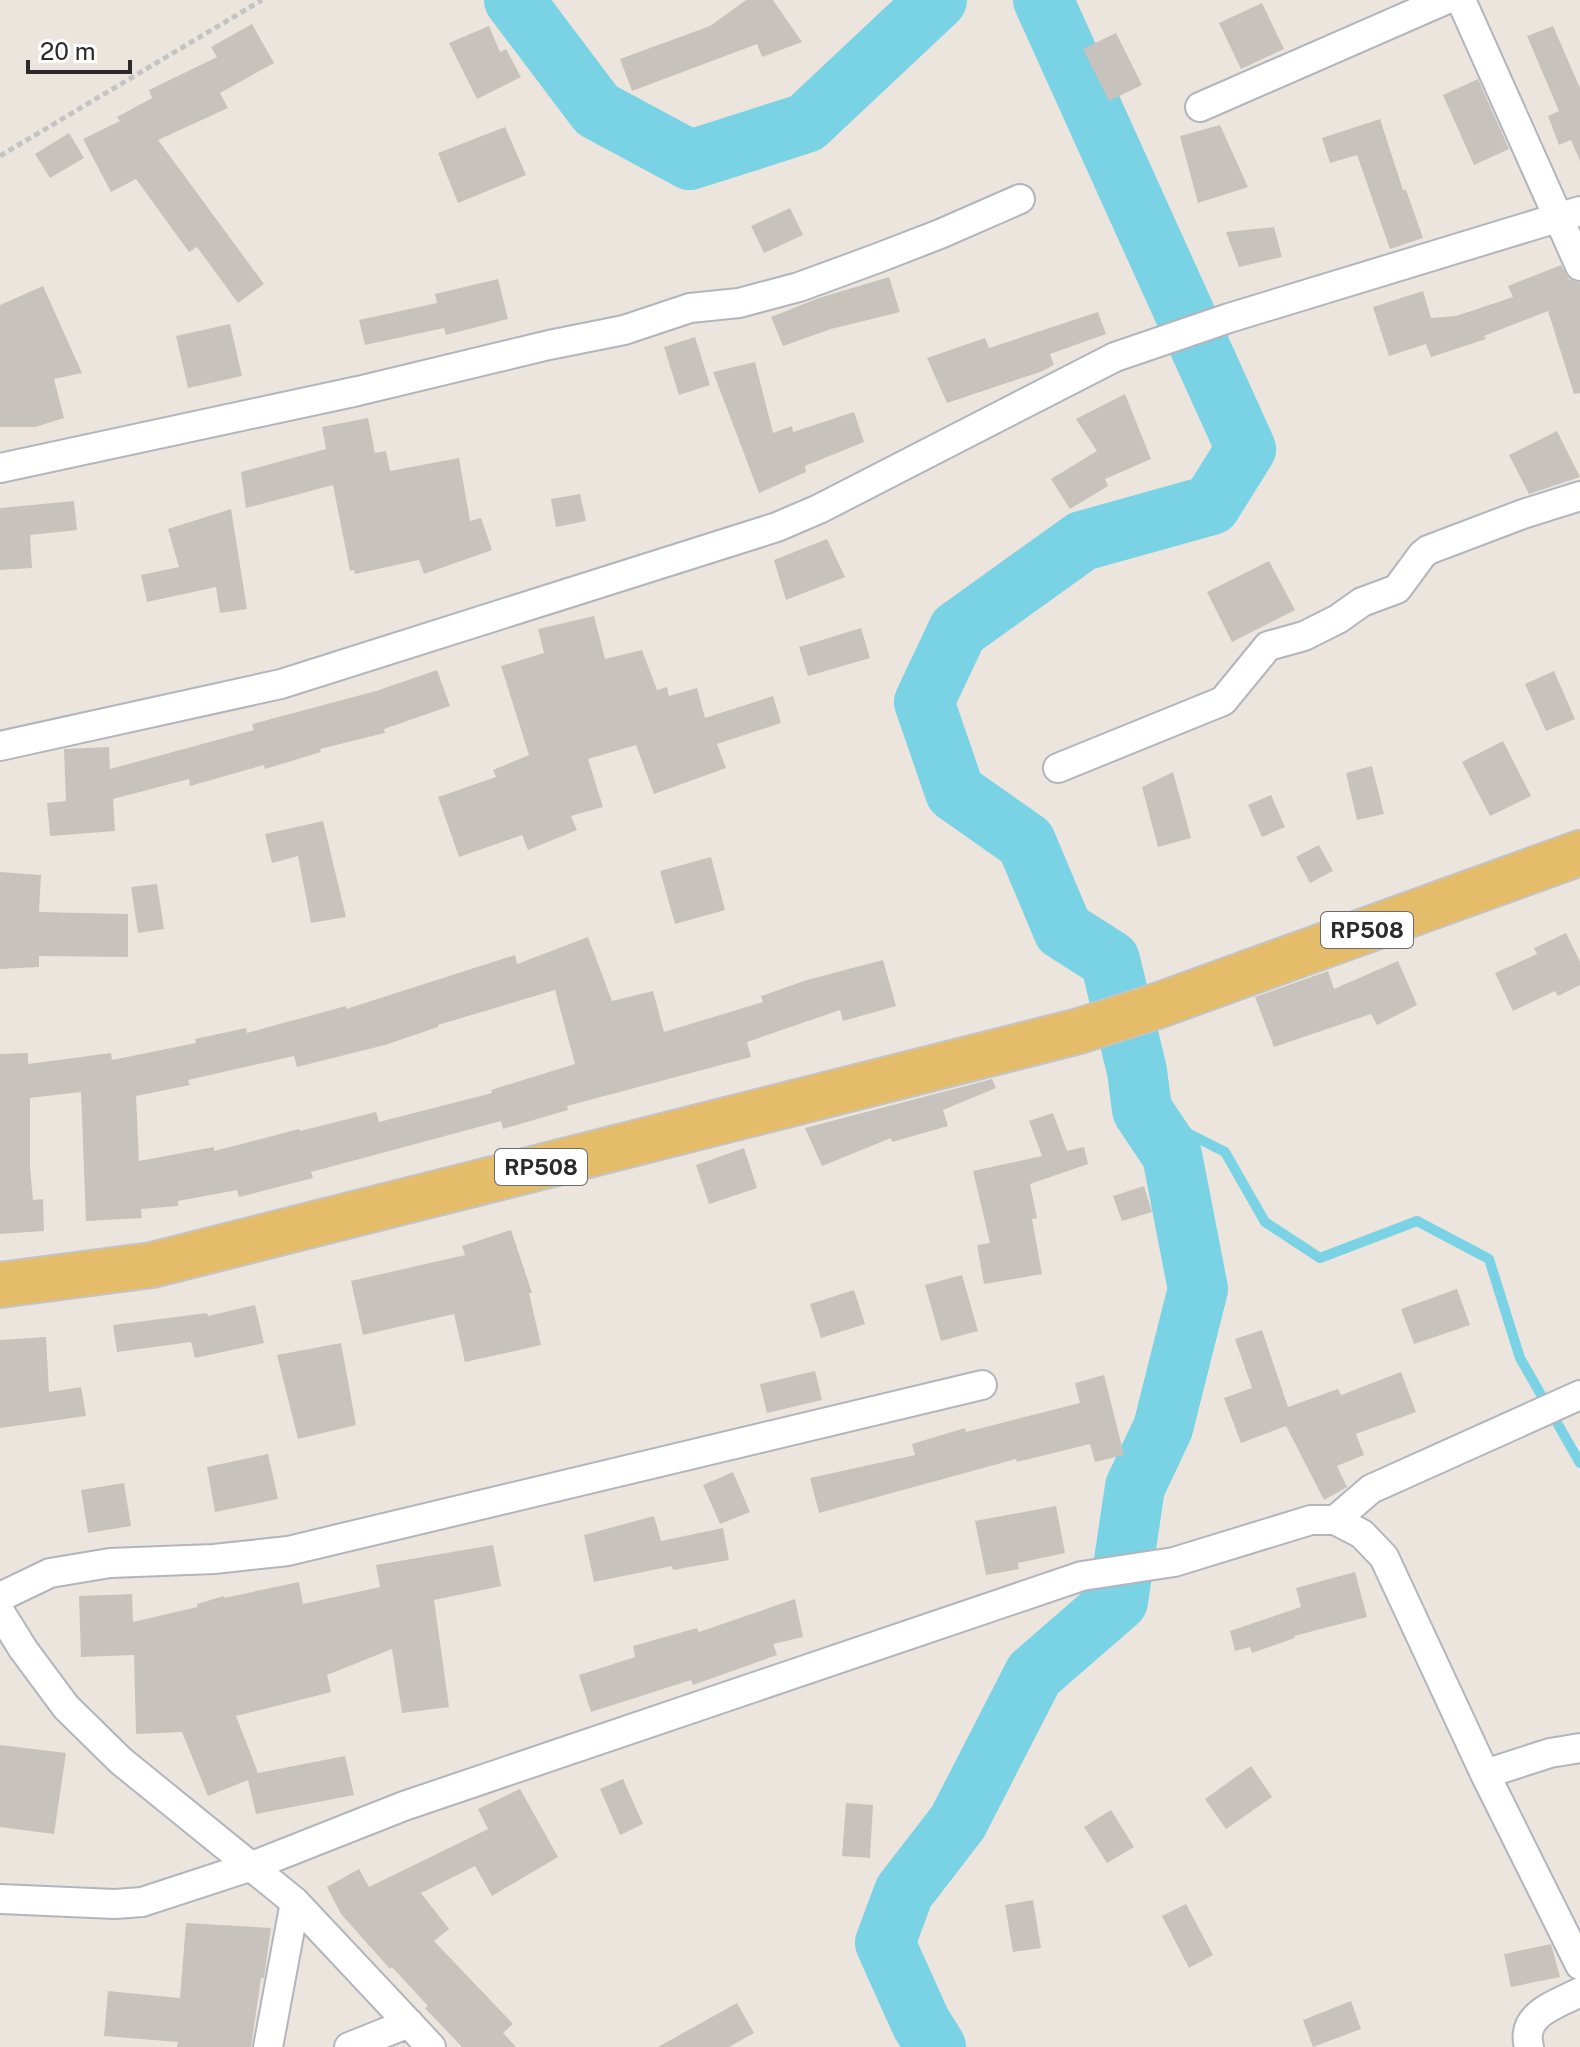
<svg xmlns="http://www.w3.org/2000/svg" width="1580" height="2047" viewBox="0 0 1580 2047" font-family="'Public Sans',sans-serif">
	<rect width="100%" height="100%" fill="#ebe5de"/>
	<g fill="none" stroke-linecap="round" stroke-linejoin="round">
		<path stroke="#7ad2e5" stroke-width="10" d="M 1142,1110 L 1225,1152 L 1265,1222 L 1320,1258 L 1417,1221 L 1489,1259 L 1520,1358 L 1580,1463"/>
		<path stroke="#7ad2e5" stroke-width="60" d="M 514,0 L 597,110 L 690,160 L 806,123 L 937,0
			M 936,2047 L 921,2023 L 885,1943 L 904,1892 L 958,1822 L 1034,1674 L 1118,1601 L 1135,1487 L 1163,1428 L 1198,1289 L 1172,1155 L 1142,1110 L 1137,1071 L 1110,960 L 1063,930 L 1026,842 L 955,792 L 924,702 L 958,630 L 1082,541 L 1211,505 L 1246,449 L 1043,0"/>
	</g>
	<path fill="#c7c3bc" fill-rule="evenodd" d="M 746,0 L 773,0 L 802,42 L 762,57 L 757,44 L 632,91 L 620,59 L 710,26 Z
		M 1262,3 L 1284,49 L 1241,69 L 1219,23 Z
		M 252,24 L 274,63 L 220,93 L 228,108 L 158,140 L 264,284 L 238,303 L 197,247 L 189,252 L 136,179 L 111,192 L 83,139 L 120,121 L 117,117 L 152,98 L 149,90 L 217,57 L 211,47 Z
		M 489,26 L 500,52 L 506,49 L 521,77 L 477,99 L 449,43 Z
		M 1553,26 L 1580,88 L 1580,161 L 1571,140 L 1559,145 L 1548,116 L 1559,111 L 1527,36 Z
		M 1116,33 L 1142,85 L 1109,101 L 1083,49 Z
		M 1478,79 L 1509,149 L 1474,165 L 1443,95 Z
		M 1380,119 L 1403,190 L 1406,190 L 1423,238 L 1390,249 L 1357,155 L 1330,163 L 1322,138 Z
		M 1220,125 L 1248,187 L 1198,203 L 1180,136 Z
		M 505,127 L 526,175 L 458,203 L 438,153 Z
		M 69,133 L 84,158 L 50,178 L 35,154 Z
		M 790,208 L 803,235 L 764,253 L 751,226 Z
		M 1274,227 L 1282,257 L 1239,267 L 1226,232 Z
		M 1561,265 L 1569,279 L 1580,283 L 1580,393 L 1574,394 L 1548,311 L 1484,336 L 1486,339 L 1431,357 L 1426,344 L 1389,356 L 1373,307 L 1423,291 L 1431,318 L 1456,316 L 1513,297 L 1508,286 Z
		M 889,277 L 900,312 L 831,329 L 783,346 L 771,317 L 819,298 Z
		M 498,279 L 508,319 L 446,335 L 444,328 L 365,345 L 359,320 L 437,303 L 435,294 Z
		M 43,286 L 82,373 L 54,379 L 64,418 L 35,427 L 0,427 L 0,305 Z
		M 1098,312 L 1106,334 L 1050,354 L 1054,365 L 1040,372 L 947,403 L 927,358 L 985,338 L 989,348 Z
		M 230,324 L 242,376 L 188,388 L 176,336 Z
		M 695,337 L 710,385 L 679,395 L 664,347 Z
		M 755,362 L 773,433 L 792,426 L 793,432 L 854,412 L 864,442 L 805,466 L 806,472 L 759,493 L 713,372 Z
		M 1125,394 L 1151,459 L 1105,479 L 1108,486 L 1070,509 L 1051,479 L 1097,451 L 1076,419 Z
		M 368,418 L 375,453 L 386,451 L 390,471 L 459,458 L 470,521 L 481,518 L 492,550 L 424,574 L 419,560 L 355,574 L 354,570 L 350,571 L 333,485 L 246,508 L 241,472 L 326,449 L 322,427 Z
		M 1557,431 L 1580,477 L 1529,494 L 1509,455 Z
		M 580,494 L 586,521 L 556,527 L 551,499 Z
		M 74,501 L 77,530 L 30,535 L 32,568 L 0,570 L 0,508 Z
		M 231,509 L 247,609 L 220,613 L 216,587 L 147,602 L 141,575 L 179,567 L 168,529 Z
		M 827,539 L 845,577 L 786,600 L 774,560 Z
		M 1269,561 L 1295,610 L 1232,642 L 1207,592 Z
		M 594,616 L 605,659 L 642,650 L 657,690 L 667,687 L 669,696 L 697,688 L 705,718 L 773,696 L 781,723 L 717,744 L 726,768 L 654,794 L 636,745 L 588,759 L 603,807 L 571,816 L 577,830 L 528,850 L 522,835 L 459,857 L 438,797 L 496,777 L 493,770 L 529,755 L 501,666 L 544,653 L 538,629 Z
		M 861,628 L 870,658 L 808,676 L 799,647 Z
		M 437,670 L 450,706 L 384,729 L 385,733 L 320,749 L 321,752 L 265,769 L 264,765 L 190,786 L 189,779 L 113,799 L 115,831 L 50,836 L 47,803 L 66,801 L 64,749 L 109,747 L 110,769 L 254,730 L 252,724 L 376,691 Z
		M 1554,671 L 1575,719 L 1546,731 L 1525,684 Z
		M 1503,741 L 1531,796 L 1490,816 L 1462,762 Z
		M 1372,766 L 1384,814 L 1357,820 L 1346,773 Z
		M 1173,772 L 1191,838 L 1158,847 L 1142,787 Z
		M 1271,795 L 1285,827 L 1262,837 L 1248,805 Z
		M 323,821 L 346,917 L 311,923 L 298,856 L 272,863 L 265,834 Z
		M 1319,845 L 1333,871 L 1310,883 L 1296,857 Z
		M 711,857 L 725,910 L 675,924 L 660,871 Z
		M 0,872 L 41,875 L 39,912 L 128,914 L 128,957 L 39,956 L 39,967 L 0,969 Z
		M 157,884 L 164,929 L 138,933 L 131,887 Z
		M 1566,933 L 1580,962 L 1580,985 L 1558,996 L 1555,991 L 1513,1011 L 1495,973 L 1537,954 L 1534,948 Z
		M 588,937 L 612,1001 L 653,991 L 664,1032 L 763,1002 L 761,996 L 807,980 L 883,960 L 896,1006 L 843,1021 L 840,1010 L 747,1042 L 751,1057 L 567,1106 L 568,1110 L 503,1129 L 501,1121 L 311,1172 L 313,1178 L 239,1197 L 237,1190 L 178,1201 L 178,1206 L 141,1209 L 142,1218 L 86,1221 L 81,1092 L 30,1098 L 30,1167 L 33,1200 L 43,1199 L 44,1231 L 0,1234 L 0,1054 L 28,1053 L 28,1064 L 111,1053 L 112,1060 L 196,1043 L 195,1039 L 246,1028 L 247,1033 L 346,1006 L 346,1009 L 515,955 L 517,964 ZM 555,990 L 575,1064 L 491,1090 L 492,1093 L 379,1122 L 376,1112 L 300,1131 L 299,1129 L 214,1151 L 214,1147 L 139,1161 L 136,1096 L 190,1085 L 188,1080 L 294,1056 L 297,1067 L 385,1045 L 438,1027 L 438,1025 Z
		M 1398,961 L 1417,1005 L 1377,1025 L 1371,1014 L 1274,1047 L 1255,997 L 1328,971 L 1334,989 Z
		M 992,1079 L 996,1088 L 943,1110 L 948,1126 L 892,1142 L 891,1138 L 822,1166 L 805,1128 Z
		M 1053,1113 L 1067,1151 L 1084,1147 L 1088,1164 L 1030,1184 L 1037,1218 L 1032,1219 L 1042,1274 L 984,1284 L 977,1245 L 990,1243 L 973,1171 L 1042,1156 L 1029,1121 Z
		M 744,1148 L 757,1188 L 709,1204 L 696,1165 Z
		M 1144,1186 L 1152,1212 L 1122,1221 L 1113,1196 Z
		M 511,1230 L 532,1293 L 529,1293 L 541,1345 L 465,1362 L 454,1314 L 363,1335 L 351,1281 L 465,1255 L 462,1246 Z
		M 962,1275 L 978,1331 L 941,1341 L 925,1285 Z
		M 1457,1289 L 1470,1325 L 1414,1344 L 1401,1309 Z
		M 854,1290 L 865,1324 L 821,1338 L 810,1304 Z
		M 255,1305 L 264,1343 L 195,1358 L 191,1342 L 117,1352 L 113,1325 L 207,1313 L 208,1316 Z
		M 1262,1330 L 1288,1407 L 1338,1389 L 1341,1395 L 1401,1372 L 1416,1412 L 1356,1434 L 1364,1455 L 1337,1466 L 1347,1487 L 1324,1500 L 1286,1426 L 1241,1443 L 1224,1398 L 1252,1388 L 1235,1339 Z
		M 46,1337 L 49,1392 L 81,1387 L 86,1416 L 0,1428 L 0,1340 Z
		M 341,1343 L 356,1425 L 298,1439 L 277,1355 Z
		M 815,1371 L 822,1400 L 767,1413 L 760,1384 Z
		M 1104,1375 L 1124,1455 L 1095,1462 L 1090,1444 L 1017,1462 L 1016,1459 L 819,1513 L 810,1478 L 915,1455 L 912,1444 L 965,1428 L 966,1432 L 1080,1403 L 1075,1383 Z
		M 268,1454 L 278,1499 L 215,1512 L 207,1467 Z
		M 733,1472 L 750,1512 L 720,1524 L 703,1485 Z
		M 124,1483 L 131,1526 L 88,1533 L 81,1490 Z
		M 1056,1506 L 1065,1553 L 1018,1563 L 1019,1569 L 986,1575 L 975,1521 Z
		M 654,1516 L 661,1541 L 723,1528 L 729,1560 L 673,1570 L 672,1566 L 594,1582 L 584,1535 Z
		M 493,1545 L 501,1586 L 434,1600 L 449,1707 L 402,1713 L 392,1649 L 327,1675 L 331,1692 L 236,1716 L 258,1773 L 345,1756 L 354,1795 L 256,1814 L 248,1780 L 208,1796 L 182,1732 L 136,1734 L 134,1655 L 81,1657 L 79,1596 L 132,1594 L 133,1622 L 197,1607 L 197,1604 L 224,1596 L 224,1598 L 299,1582 L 303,1604 L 380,1587 L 376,1565 Z
		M 1355,1572 L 1367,1617 L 1294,1636 L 1295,1638 L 1252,1653 L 1250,1647 L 1235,1651 L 1230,1631 L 1301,1607 L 1296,1588 Z
		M 795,1599 L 803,1637 L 773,1644 L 777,1655 L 693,1685 L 691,1680 L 591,1712 L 579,1675 L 635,1657 L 633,1646 L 697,1628 L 699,1632 Z
		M 0,1745 L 66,1753 L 54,1834 L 0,1827 Z
		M 1251,1766 L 1272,1797 L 1226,1829 L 1205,1799 Z
		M 623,1779 L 643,1824 L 620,1835 L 600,1789 Z
		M 520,1789 L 558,1857 L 492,1896 L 475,1866 L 421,1893 L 449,1929 L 434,1941 L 513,2024 L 503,2033 L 516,2047 L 462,2047 L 425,2008 L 428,2006 L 392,1967 L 390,1969 L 341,1914 L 327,1887 L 359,1869 L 369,1887 L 488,1829 L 478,1809 Z
		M 846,1803 L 873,1805 L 870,1858 L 842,1856 Z
		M 1111,1810 L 1134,1847 L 1107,1863 L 1084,1827 Z
		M 1033,1900 L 1041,1948 L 1013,1952 L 1005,1905 Z
		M 1186,1904 L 1213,1955 L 1189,1968 L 1162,1916 Z
		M 186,1923 L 271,1928 L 264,1978 L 261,1978 L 251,2047 L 177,2047 L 178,2042 L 104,2036 L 108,1991 L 180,1998 Z
		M 1551,1944 L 1560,1977 L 1511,1987 L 1504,1954 Z
		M 1351,2001 L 1361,2029 L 1313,2047 L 1303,2020 Z
		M 737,2003 L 754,2033 L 729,2047 L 658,2047 Z"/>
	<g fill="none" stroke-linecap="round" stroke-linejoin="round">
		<g stroke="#b2b5bd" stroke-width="32">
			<path id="street" d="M 1461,0 L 1580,266
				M 1200,107 L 1445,0
				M 0,468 L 358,391 L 549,345 L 624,330 L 690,308 L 739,303 L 799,287 L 878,258 L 940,234 L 1020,199
				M 0,746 L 281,684 L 777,527 L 819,509 L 1115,357 L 1229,318 L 1580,211
				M 1058,768 L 1223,701 L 1268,646 L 1304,636 L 1338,619 L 1362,602 L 1397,589 L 1422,555 L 1428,550 L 1523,514 L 1580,496
				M 1335,1520 L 1371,1489 L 1580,1395
				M 0,1597 L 50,1573 L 110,1563 L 214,1559 L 288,1551 L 982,1385
				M 0,1612 L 23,1649 L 66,1707 L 121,1761 L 295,1902 L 431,2047
				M 1485,1774 L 1550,1753 L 1580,1748
				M 0,1899 L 115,1904 L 142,1902 L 252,1866 L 404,1806 L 1082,1576 L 1174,1562 L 1311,1520 L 1335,1520 L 1362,1534 L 1384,1557 L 1485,1774 L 1580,1965
				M 268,2047 L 295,1902
				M 349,2047 L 409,2023
				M 1529,2047 C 1520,2014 1556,2005 1580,1992"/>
		</g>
		<g stroke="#c4c4c4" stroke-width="48">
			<path id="primary" d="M 0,1285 L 152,1265 L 1079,1031 L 1154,1007 L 1580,853"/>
		</g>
		<path stroke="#c4c4c4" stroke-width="5" stroke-dasharray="6 4" stroke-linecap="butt" d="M 0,156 L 262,0"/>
		<use href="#street" stroke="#fff" stroke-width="28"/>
		<use href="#primary" stroke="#e5bd6a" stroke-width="44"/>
	</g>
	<g text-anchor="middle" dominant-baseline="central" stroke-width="7" stroke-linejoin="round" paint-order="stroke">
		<g fill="#fff" stroke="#6b6b6b" stroke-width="2">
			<rect x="1321" y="912" width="92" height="36" rx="6"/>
			<rect x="495" y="1149" width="92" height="36" rx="6"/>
		</g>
		<g font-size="22" font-weight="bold" fill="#2b2b2b">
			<text x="1367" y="930">RP508</text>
			<text x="541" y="1167">RP508</text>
		</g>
	</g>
	<path d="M28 60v12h102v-12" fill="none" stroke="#2b2b2b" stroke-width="4"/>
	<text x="40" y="60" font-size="24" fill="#2b2b2b" stroke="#ffffff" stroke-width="6" paint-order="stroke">20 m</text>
</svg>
